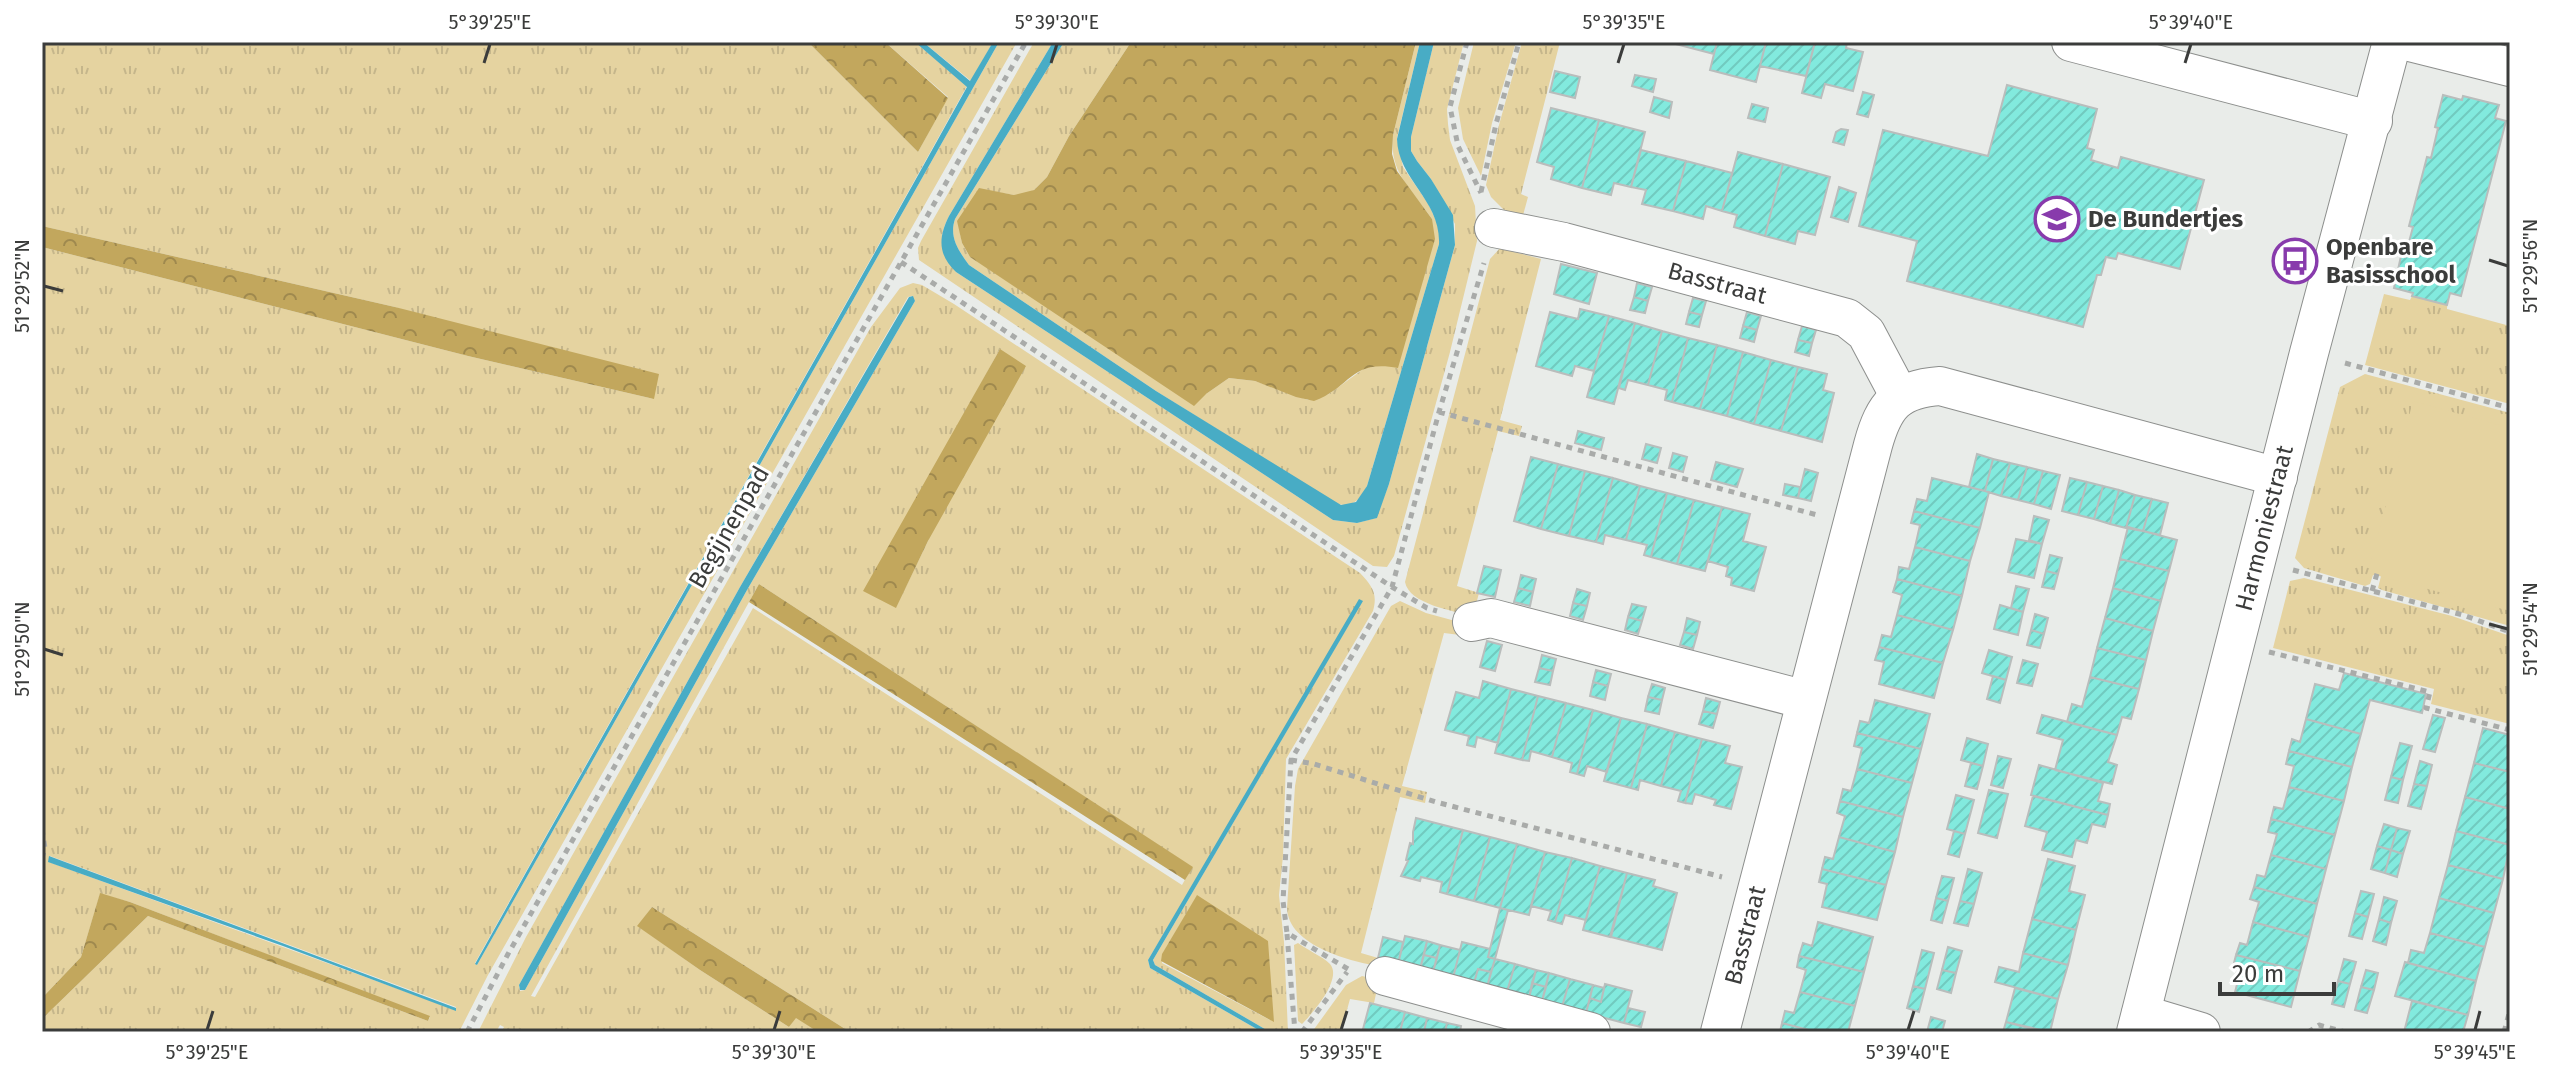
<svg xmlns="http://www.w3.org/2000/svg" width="2552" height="1074" viewBox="0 0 2552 1074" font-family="'Fira Sans',sans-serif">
	<defs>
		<pattern id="grass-tufts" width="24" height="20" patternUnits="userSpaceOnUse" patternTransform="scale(2)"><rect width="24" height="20" fill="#e5d3a0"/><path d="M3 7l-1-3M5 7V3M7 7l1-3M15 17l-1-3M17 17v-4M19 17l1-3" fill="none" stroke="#c5b68b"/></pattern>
		<pattern id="forest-crowns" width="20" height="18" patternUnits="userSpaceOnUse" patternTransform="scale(2)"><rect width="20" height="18" fill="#c2a75d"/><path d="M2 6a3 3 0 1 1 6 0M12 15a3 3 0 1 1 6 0" fill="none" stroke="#9f894e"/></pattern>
		<pattern id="building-hatch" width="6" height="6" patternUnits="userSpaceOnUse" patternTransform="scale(2)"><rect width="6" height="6" fill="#82eade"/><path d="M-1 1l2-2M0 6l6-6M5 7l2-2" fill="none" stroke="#71cabf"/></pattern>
	</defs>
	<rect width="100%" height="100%" fill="#e9ece9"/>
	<path fill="url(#grass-tufts)" fill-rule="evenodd" d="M 42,42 L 808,42 L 918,152 L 948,97 L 885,42 L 915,42 L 967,86 C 805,379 638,670 475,963 L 477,965 L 999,42 L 1017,42 L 488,975 L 459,1032 L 42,1032 L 42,1019 L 148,916 L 428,1021 L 430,1017 L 130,902 L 100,894 L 81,957 L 42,998 L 42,247 L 468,356 L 654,399 L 395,307 L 42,226 ZM 50,856 L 456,1007 L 456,1010 L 49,862 Z
		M 923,42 L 993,42 L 971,81 Z
		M 1034,42 L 1053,42 L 949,216 C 936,242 943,248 956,272 L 1333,520 L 1357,523 L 1376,518 L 1389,484 L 1455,245 L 1455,224 L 1431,179 L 1417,161 L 1411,151 L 1411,137 L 1434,42 L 1464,42 L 1447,109 L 1448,124 L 1450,140 L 1475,206 L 1477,241 L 1450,352 L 1394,556 L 1387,567 L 1373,566 L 919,260 L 918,248 L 921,241 Z
		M 1064,42 L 1131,42 L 1069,136 L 1047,177 L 1034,190 L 1026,194 L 1014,195 L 985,190 L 958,221 L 962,243 L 970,257 L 1206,394 L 1229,378 L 1255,381 L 1308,400 L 1329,394 L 1366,367 L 1384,365 L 1432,219 C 1411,188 1389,173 1393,135 L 1416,42 L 1420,42 L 1397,138 L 1403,167 L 1429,205 L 1440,230 L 1439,244 L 1367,486 C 1361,500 1351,509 1335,503 L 1156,391 L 969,265 C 958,250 949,237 955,219 Z
		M 1474,42 L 1516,42 L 1492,123 L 1481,176 L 1463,139 L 1458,108 Z
		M 1522,42 L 1560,42 L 1521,194 L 1528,197 L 1522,219 L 1510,216 L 1491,197 L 1486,185 L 1499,125 Z
		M 1515,246 L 1514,252 L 1541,259 L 1500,420 L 1522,426 L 1519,436 L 1498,431 L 1457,586 L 1479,593 L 1473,616 C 1453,611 1409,604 1405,582 L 1490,259 L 1501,247 Z
		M 913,283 L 922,285 L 954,304 L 1360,573 C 1372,586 1378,593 1373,611 L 1286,759 L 1283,856 L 1279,895 L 1284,942 L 1288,1032 L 1270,1032 L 1155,965 L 1153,960 L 1362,602 L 1148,960 L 1150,968 L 1262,1032 L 850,1032 L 652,907 L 638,926 L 700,970 L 789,1027 L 796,1017 L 818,1032 L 501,1032 L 504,1027 L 500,1025 L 496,1032 L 478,1032 L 526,937 L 871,327 L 900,288 ZM 912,296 L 915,301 L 747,590 L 525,990 L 520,991 L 519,985 L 740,587 L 908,297 ZM 1000,349 L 928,541 L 896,607 L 948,443 ZM 759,584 L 1192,867 L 1182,885 L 753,608 L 535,997 L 531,996 ZM 1197,896 L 1270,1020 L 1162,963 L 1163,953 Z
		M 2384,294 L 2410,300 L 2412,296 L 2447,305 L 2447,309 L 2510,326 L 2510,404 L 2365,365 Z
		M 2365,374 L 2510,413 L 2510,626 L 2382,590 L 2378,588 L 2381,576 L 2373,575 L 2370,584 L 2365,586 L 2304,568 L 2295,558 L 2340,387 Z
		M 2304,578 L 2452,616 L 2510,636 L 2510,724 L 2431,704 L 2434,689 L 2273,648 L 2290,581 Z
		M 1400,601 L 1426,613 L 1470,625 L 1468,636 L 1444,633 L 1402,786 L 1427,792 L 1425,803 L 1400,797 L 1361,953 L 1385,960 L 1383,967 C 1352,962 1288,946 1287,908 L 1295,786 L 1298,769 L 1391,606 Z
		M 1298,943 C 1307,950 1322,956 1330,964 C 1343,979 1312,1014 1302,1024 L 1298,1021 L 1294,945 Z
		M 1362,976 L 1379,980 L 1374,1003 L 1350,999 L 1341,1032 L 1312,1032 L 1346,985 Z"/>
	<path fill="url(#forest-crowns)" d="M 808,42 L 885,42 L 948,98 L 918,152 Z
		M 1131,42 L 1416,42 L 1393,135 L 1392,154 L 1397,171 L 1432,219 L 1435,239 L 1398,368 C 1350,359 1351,388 1314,401 L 1296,397 L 1255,381 L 1229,378 L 1206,394 L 1194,406 L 970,257 L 962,243 L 957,221 L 979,188 L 1014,195 L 1034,190 L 1047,177 L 1069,136 Z
		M 42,226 L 395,307 L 659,374 L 654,399 L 468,356 L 42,247 Z
		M 1000,349 L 1026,366 L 928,541 L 896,608 L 863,591 Z
		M 759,584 L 1193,867 L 1185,880 L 749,602 Z
		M 100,893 L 130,902 L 430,1016 L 428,1021 L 148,916 L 42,1019 L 42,998 L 81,957 Z
		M 1197,895 L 1268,941 L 1274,1022 L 1161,961 L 1162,954 Z
		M 652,907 L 850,1032 L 818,1032 L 796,1018 L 789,1027 L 700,970 L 637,926 Z"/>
	<path fill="#e5d3a0" d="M 2413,401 L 2510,428 L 2510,611 L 2368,573 Z"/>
	<path fill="#48acc5" d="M 915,42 L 923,42 L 970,81 L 993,42 L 999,42 L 477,965 L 475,964 C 638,671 805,380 967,87 Z
		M 1053,42 L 1064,42 L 955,219 C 949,237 958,250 969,265 L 1156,391 L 1341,505 L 1356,502 L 1367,486 L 1439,244 C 1441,200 1398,180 1397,139 L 1420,42 L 1434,42 L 1411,137 L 1411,151 L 1417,161 L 1431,179 L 1453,215 L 1455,245 L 1389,484 L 1377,518 L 1357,523 L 1333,520 L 956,272 C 938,255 938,238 949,216 Z
		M 913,296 L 915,301 L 747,590 L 525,990 L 520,990 L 519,985 L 740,587 L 909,297 Z
		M 1359,599 L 1363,601 L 1153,960 L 1155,965 L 1270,1032 L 1262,1032 L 1150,968 L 1148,960 Z
		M 49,856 L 456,1008 L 456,1011 L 283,946 L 48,862 Z"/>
	<path fill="url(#building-hatch)" stroke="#b9bdbc" stroke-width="2" d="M 1668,42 L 1717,42 L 1714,54 Z
		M 1717,42 L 1766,42 L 1756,82 L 1710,70 Z
		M 1766,42 L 1815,42 L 1806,76 L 1760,66 Z
		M 1815,42 L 1847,42 L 1846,48 L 1863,52 L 1853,91 L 1825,84 L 1821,98 L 1802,93 Z
		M 1555,71 L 1580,77 L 1575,98 L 1550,92 Z
		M 1635,75 L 1656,79 L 1653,92 L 1632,86 Z
		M 2007,85 L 2097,109 L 2087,148 L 2094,150 L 2091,160 L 2118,168 L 2121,157 L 2204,180 L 2180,269 L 2118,253 L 2116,259 L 2106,257 L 2101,275 L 2097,275 L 2083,327 L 1907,281 L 1917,241 L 1859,226 L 1883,130 L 1988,156 Z
		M 1863,92 L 1874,95 L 1868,117 L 1857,114 Z
		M 2443,95 L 2462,100 L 2463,96 L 2499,105 L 2495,118 L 2506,121 L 2461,296 L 2450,293 L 2447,305 L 2412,296 L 2413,293 L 2394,288 L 2401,256 L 2405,257 L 2413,227 L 2409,226 L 2427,157 L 2431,158 L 2438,128 L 2435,127 Z
		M 1654,97 L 1672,102 L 1669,118 L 1650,112 Z
		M 1752,104 L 1768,108 L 1765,122 L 1748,118 Z
		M 1551,108 L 1599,120 L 1582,188 L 1551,179 L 1554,167 L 1537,162 Z
		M 1599,120 L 1645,132 L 1631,187 L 1614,183 L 1611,195 L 1582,188 Z
		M 1841,129 L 1848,130 L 1844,145 L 1833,142 L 1836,132 Z
		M 1641,150 L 1686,161 L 1673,211 L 1642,204 L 1646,190 L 1631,187 Z
		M 1738,152 L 1783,164 L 1765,236 L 1734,227 L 1737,215 L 1722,211 Z
		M 1686,161 L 1732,173 L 1722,211 L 1706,206 L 1703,219 L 1673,211 Z
		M 1783,164 L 1830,177 L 1815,235 L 1798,231 L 1795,244 L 1765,236 Z
		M 1839,187 L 1856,193 L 1848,222 L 1831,217 Z
		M 1561,264 L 1597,273 L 1589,304 L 1554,294 Z
		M 1637,283 L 1652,287 L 1648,301 L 1634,297 Z
		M 1634,297 L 1648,301 L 1645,313 L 1630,310 Z
		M 1693,298 L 1706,301 L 1702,315 L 1689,312 Z
		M 1580,309 L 1609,316 L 1594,371 L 1575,366 L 1572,376 L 1536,366 L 1550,312 L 1578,319 Z
		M 1689,312 L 1702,315 L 1699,327 L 1686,324 Z
		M 1747,312 L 1761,316 L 1757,330 L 1743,326 Z
		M 1609,316 L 1635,323 L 1614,404 L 1587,397 Z
		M 1635,323 L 1662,331 L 1648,385 L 1628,380 L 1625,390 L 1619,388 Z
		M 1743,326 L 1757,330 L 1754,342 L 1740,338 Z
		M 1802,326 L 1816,330 L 1812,343 L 1798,340 Z
		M 1662,331 L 1688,338 L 1672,402 L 1665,400 L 1667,390 L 1648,385 Z
		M 1688,338 L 1717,345 L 1700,409 L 1672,402 Z
		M 1798,340 L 1812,343 L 1809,356 L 1795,352 Z
		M 1717,345 L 1743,352 L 1727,416 L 1700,409 Z
		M 1743,352 L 1771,360 L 1754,424 L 1727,416 Z
		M 1771,360 L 1798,367 L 1781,431 L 1754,424 Z
		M 1798,367 L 1827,374 L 1823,390 L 1834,393 L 1822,442 L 1781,431 Z
		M 1578,431 L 1604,438 L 1601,450 L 1575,443 Z
		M 1646,444 L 1661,448 L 1657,463 L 1642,459 Z
		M 1673,453 L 1687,457 L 1683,472 L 1669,468 Z
		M 1977,454 L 1993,459 L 1985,491 L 1969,487 Z
		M 1531,457 L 1558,464 L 1541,529 L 1514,521 Z
		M 1993,459 L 2010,463 L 2001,496 L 1985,491 Z
		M 1716,462 L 1743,469 L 1737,487 L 1711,480 Z
		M 2010,463 L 2027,467 L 2018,500 L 2001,496 Z
		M 1558,464 L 1585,471 L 1569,536 L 1541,529 Z
		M 2027,467 L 2043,471 L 2034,504 L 2018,500 Z
		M 1805,469 L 1818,473 L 1811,501 L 1798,498 Z
		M 1585,471 L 1613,478 L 1596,542 L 1569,536 Z
		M 2043,471 L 2060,475 L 2051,509 L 2034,504 Z
		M 1613,478 L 1640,486 L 1626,540 L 1605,535 L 1603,544 L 1596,542 Z
		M 1932,478 L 1989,492 L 1980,528 L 1914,511 L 1917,499 L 1927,501 Z
		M 2070,478 L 2087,482 L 2078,515 L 2062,511 Z
		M 2087,482 L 2103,486 L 2094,519 L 2078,515 Z
		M 1785,484 L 1800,487 L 1798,498 L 1783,495 Z
		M 1640,486 L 1667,493 L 1651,557 L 1644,555 L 1647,545 L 1626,540 Z
		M 2103,486 L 2119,490 L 2110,524 L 2094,519 Z
		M 2119,490 L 2135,495 L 2126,528 L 2110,524 Z
		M 1667,493 L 1694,500 L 1677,564 L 1651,557 Z
		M 2135,495 L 2152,499 L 2143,531 L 2126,528 Z
		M 2152,499 L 2168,503 L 2160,535 L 2143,531 Z
		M 1694,500 L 1722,507 L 1705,571 L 1677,564 Z
		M 1722,507 L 1750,514 L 1743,541 L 1766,547 L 1754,591 L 1731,585 L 1732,578 L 1726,576 L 1728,567 L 1708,561 Z
		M 1914,511 L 1980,528 L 1970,561 L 1915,547 L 1920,525 L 1911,523 Z
		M 2034,516 L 2049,520 L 2042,544 L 2029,540 Z
		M 2128,527 L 2177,540 L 2169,571 L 2120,559 Z
		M 2016,539 L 2042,544 L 2034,578 L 2008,572 Z
		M 1915,547 L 1970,561 L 1962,596 L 1897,579 L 1899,567 L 1909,569 Z
		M 2050,555 L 2062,558 L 2058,574 L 2046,571 Z
		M 2120,559 L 2169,571 L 2161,601 L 2113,588 Z
		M 1484,566 L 1501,570 L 1495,597 L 1477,593 Z
		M 2046,571 L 2058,574 L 2054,589 L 2042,587 Z
		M 1521,575 L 1536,579 L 1533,592 L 1518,588 Z
		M 1897,579 L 1962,596 L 1953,630 L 1897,615 L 1902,595 L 1893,592 Z
		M 2016,586 L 2029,589 L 2023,612 L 2011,608 Z
		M 1518,588 L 1533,592 L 1530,606 L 1514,602 Z
		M 2113,588 L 2161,601 L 2153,631 L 2105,618 Z
		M 1577,589 L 1590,593 L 1587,606 L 1573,603 Z
		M 1573,603 L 1587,606 L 1583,620 L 1570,616 Z
		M 1632,604 L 1646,607 L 1642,621 L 1628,617 Z
		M 2000,605 L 2023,612 L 2018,635 L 1994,629 Z
		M 2035,614 L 2048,618 L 2044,634 L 2031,630 Z
		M 1897,615 L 1953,630 L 1943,663 L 1879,647 L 1882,635 L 1891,637 Z
		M 1628,617 L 1642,621 L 1638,634 L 1625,630 Z
		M 1687,618 L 1700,622 L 1697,635 L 1684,632 Z
		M 2105,618 L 2153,631 L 2146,660 L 2097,648 Z
		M 2031,630 L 2044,634 L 2040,648 L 2027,645 Z
		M 1684,632 L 1697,635 L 1693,649 L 1680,645 Z
		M 1487,641 L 1502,645 L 1495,671 L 1480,667 Z
		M 1879,647 L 1943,663 L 1934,698 L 1879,684 L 1884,662 L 1875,660 Z
		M 2097,648 L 2146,660 L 2139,689 L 2090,677 Z
		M 1989,650 L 2012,657 L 2006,680 L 1982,673 Z
		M 1542,655 L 1556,659 L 1553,671 L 1539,668 Z
		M 2023,660 L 2038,664 L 2032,686 L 2017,683 Z
		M 1539,668 L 1553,671 L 1550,685 L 1535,682 Z
		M 1596,670 L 1611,674 L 1608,686 L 1593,682 Z
		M 2344,673 L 2426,694 L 2422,713 L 2370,700 L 2361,734 L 2306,719 L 2315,684 L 2339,690 Z
		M 1993,676 L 2006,680 L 2000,703 L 1987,699 Z
		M 2090,677 L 2139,689 L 2131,719 L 2122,717 L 2117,735 L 2067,722 L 2072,704 L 2082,707 Z
		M 1483,681 L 1511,689 L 1498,743 L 1477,737 L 1475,747 L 1467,745 L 1469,736 L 1445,730 L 1456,692 L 1479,698 Z
		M 1593,682 L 1608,686 L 1605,700 L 1590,696 Z
		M 1652,684 L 1665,688 L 1662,700 L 1648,697 Z
		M 1511,689 L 1538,696 L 1522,760 L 1495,753 Z
		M 1538,696 L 1566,703 L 1552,757 L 1531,751 L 1529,761 L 1522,760 Z
		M 1648,697 L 1662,700 L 1659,714 L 1645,711 Z
		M 1706,698 L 1720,702 L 1717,714 L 1703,711 Z
		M 1875,700 L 1930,714 L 1921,749 L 1857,733 L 1860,721 L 1869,723 Z
		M 1566,703 L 1593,710 L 1577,774 L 1570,772 L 1572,763 L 1552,757 Z
		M 1593,710 L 1621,718 L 1607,772 L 1587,766 L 1584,776 L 1577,774 Z
		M 1703,711 L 1717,714 L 1713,728 L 1699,724 Z
		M 2042,715 L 2117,735 L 2108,762 L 2117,765 L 2112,784 L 2055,770 L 2063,740 L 2037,733 Z
		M 2433,715 L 2445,718 L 2435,752 L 2423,749 Z
		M 1621,718 L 1647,724 L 1631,788 L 1604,781 Z
		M 2306,719 L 2361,734 L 2352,767 L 2289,751 L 2292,739 L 2300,742 Z
		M 1647,724 L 1675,732 L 1661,786 L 1640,780 L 1638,790 L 1631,788 Z
		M 2483,728 L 2510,735 L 2510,772 L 2474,763 Z
		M 1675,732 L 1702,739 L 1685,803 L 1678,801 L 1681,791 L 1661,786 Z
		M 1857,733 L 1921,749 L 1912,783 L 1857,769 L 1862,748 L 1854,746 Z
		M 1967,738 L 1988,744 L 1983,766 L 1961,760 Z
		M 1702,739 L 1730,746 L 1725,763 L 1742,767 L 1731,809 L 1714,805 L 1716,800 L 1695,794 L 1692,804 L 1685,803 Z
		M 2400,743 L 2412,746 L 2403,780 L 2391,777 Z
		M 2289,751 L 2352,767 L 2344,801 L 2289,787 L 2294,766 L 2286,764 Z
		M 1998,756 L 2011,759 L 2003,788 L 1991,785 Z
		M 2420,761 L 2432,765 L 2427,786 L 2414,784 Z
		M 1971,763 L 1983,766 L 1977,789 L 1965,786 Z
		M 2474,763 L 2510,772 L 2510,809 L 2465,797 Z
		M 2039,765 L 2103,783 L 2098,801 L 2110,804 L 2108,815 L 2031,795 Z
		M 1857,769 L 1912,783 L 1903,817 L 1840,801 L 1843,789 L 1851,791 Z
		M 2391,777 L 2403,780 L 2398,803 L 2385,800 Z
		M 2414,784 L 2427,786 L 2421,809 L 2408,806 Z
		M 2289,787 L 2344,801 L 2335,835 L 2271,819 L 2274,807 L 2283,809 Z
		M 1989,790 L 2008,794 L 1997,838 L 1978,833 Z
		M 1956,795 L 1974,800 L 1965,834 L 1947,829 Z
		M 2033,796 L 2108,815 L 2105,827 L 2092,824 L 2087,843 L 2076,840 L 2072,857 L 2042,850 L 2047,832 L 2025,826 Z
		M 2465,797 L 2510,809 L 2510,845 L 2456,831 Z
		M 1840,801 L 1903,817 L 1895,852 L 1839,837 L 1845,816 L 1837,813 Z
		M 1416,818 L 1463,830 L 1447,894 L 1440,892 L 1442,882 L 1421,877 L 1420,881 L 1401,876 L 1408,861 L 1406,860 L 1410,843 L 1413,844 L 1413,832 Z
		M 2271,819 L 2335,835 L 2326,869 L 2271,855 L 2277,834 L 2268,832 Z
		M 2384,824 L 2397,828 L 2391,850 L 2377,846 Z
		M 2397,828 L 2410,831 L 2403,854 L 2391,850 Z
		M 1463,830 L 1490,837 L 1474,901 L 1447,894 Z
		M 1954,831 L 1965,834 L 1959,857 L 1948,854 Z
		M 2456,831 L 2510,845 L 2503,879 L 2448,865 Z
		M 1490,837 L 1517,844 L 1500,908 L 1474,901 Z
		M 1839,837 L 1895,852 L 1886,885 L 1822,869 L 1825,857 L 1833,859 Z
		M 1517,844 L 1545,852 L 1529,915 L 1500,908 Z
		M 2377,846 L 2391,850 L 2385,873 L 2371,869 Z
		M 2391,850 L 2403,854 L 2397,877 L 2385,873 Z
		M 1545,852 L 1572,858 L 1555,922 L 1548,920 L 1551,911 L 1531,906 Z
		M 2271,855 L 2326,869 L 2317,904 L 2254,887 L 2257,875 L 2265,877 Z
		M 1572,858 L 1600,866 L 1586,920 L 1565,915 L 1562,924 L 1555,922 Z
		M 2048,859 L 2075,866 L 2069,891 L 2085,895 L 2076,930 L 2032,919 Z
		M 2448,865 L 2503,879 L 2494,913 L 2439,898 Z
		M 1600,866 L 1627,873 L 1610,937 L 1583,930 Z
		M 1822,869 L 1886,885 L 1877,920 L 1822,907 L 1827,884 L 1819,882 Z
		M 1968,869 L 1982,873 L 1974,904 L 1960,901 Z
		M 1627,873 L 1655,880 L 1653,886 L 1677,893 L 1662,950 L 1611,937 Z
		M 1942,876 L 1954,878 L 1948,901 L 1936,898 Z
		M 2254,887 L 2317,904 L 2309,937 L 2253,922 L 2259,902 L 2250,899 Z
		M 2361,891 L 2374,894 L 2368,917 L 2355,913 Z
		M 2384,897 L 2397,901 L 2391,923 L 2379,919 Z
		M 1936,898 L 1948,901 L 1942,923 L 1931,920 Z
		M 2439,898 L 2494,913 L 2485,947 L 2430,933 Z
		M 1960,901 L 1974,904 L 1968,926 L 1954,923 Z
		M 1500,908 L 1508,910 L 1495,959 L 1488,957 Z
		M 2355,913 L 2368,917 L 2362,939 L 2349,936 Z
		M 2032,919 L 2076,930 L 2068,965 L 2023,953 Z
		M 2379,919 L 2391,923 L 2386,945 L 2373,941 Z
		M 1818,922 L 1873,937 L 1864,972 L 1799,956 L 1803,943 L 1812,946 Z
		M 2253,922 L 2309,937 L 2300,971 L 2236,955 L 2240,943 L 2247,945 Z
		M 2430,933 L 2485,947 L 2476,981 L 2408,963 L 2411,950 L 2424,953 Z
		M 1405,936 L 1427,941 L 1420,969 L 1398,964 Z
		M 1383,937 L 1403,942 L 1398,964 L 1378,958 Z
		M 1427,941 L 1440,945 L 1437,958 L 1424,955 Z
		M 1462,942 L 1490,949 L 1488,957 L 1495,959 L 1491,972 L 1478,969 L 1474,983 L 1453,978 Z
		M 1440,945 L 1460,950 L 1453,978 L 1433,972 Z
		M 1948,947 L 1962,951 L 1956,973 L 1942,970 Z
		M 1922,950 L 1934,953 L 1925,989 L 1913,986 Z
		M 2023,953 L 2068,965 L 2058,999 L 1995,982 L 1999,967 L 2019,972 Z
		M 1424,955 L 1437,958 L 1433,972 L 1420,969 Z
		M 2236,955 L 2300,971 L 2291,1007 L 2235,992 L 2241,969 L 2233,967 Z
		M 1799,956 L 1864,972 L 1855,1006 L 1800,992 L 1806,970 L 1797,967 Z
		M 1495,959 L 1515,964 L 1507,992 L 1487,987 Z
		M 2344,959 L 2356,962 L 2350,984 L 2338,981 Z
		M 2405,962 L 2476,981 L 2468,1015 L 2395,996 Z
		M 1515,964 L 1536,970 L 1529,998 L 1507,992 Z
		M 1478,969 L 1491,972 L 1487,987 L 1474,983 Z
		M 1536,970 L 1549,973 L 1546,987 L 1532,983 Z
		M 1942,970 L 1956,973 L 1951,993 L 1937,989 Z
		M 2366,970 L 2378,973 L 2374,990 L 2361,987 Z
		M 1549,973 L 1570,979 L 1562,1007 L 1542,1001 Z
		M 1570,979 L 1593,985 L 1586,1013 L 1562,1007 Z
		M 2338,981 L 2350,984 L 2344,1007 L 2332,1004 Z
		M 1532,983 L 1546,987 L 1542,1001 L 1529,998 Z
		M 1605,984 L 1632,991 L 1624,1023 L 1586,1013 L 1590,998 L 1601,1002 Z
		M 1593,985 L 1604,988 L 1601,1002 L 1590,998 Z
		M 1913,986 L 1925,989 L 1919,1012 L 1907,1008 Z
		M 2361,987 L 2374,990 L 2367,1013 L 2355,1010 Z
		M 2015,988 L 2058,999 L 2050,1032 L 2006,1022 Z
		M 1800,992 L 1855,1006 L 1848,1032 L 1816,1032 L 1782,1023 L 1785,1011 L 1794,1013 Z
		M 2412,1001 L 2468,1015 L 2463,1032 L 2404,1032 Z
		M 1370,1003 L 1405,1012 L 1400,1032 L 1374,1032 L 1363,1029 Z
		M 1628,1008 L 1645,1012 L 1641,1027 L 1624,1023 Z
		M 1405,1012 L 1427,1018 L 1424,1032 L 1400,1032 Z
		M 1931,1017 L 1945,1021 L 1942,1032 L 1927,1032 Z
		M 1427,1018 L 1447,1023 L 1445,1032 L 1424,1032 Z
		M 2006,1022 L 2044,1032 L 2003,1032 Z
		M 1447,1023 L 1461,1026 L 1460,1032 L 1445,1032 Z
		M 1782,1023 L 1816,1032 L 1780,1032 Z"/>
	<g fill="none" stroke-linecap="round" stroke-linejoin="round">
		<g stroke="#8d8f8d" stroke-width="40">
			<g id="street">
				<path d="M 2071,42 L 2373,121"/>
				<path d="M 2410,42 L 2510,67"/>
				<path id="s1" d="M 1494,228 L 1564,242 L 1847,318 L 1866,333 L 1900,397"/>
				<path d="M 1472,622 L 1491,618 L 1806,700"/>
				<path d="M 1385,976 L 1591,1032"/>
				<path d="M 2141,1014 L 2201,1032"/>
				<path id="s2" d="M 1720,1032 L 1873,445 C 1884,405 1897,389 1940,386 L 2278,477"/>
				<path id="s3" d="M 2136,1032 L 2309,353 L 2392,42"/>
			</g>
		</g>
		<path stroke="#a9aba9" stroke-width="5" stroke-dasharray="6 6" stroke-linecap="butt" d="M 1467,42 L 1450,107 L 1458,146 L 1481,193
			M 1481,192 L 1496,124 L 1519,42
			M 901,262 L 1392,587 L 1427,608 L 1437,611
			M 2345,363 L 2510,408
			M 1439,412 L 1817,515
			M 2293,570 L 2463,615 L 2510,632
			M 2372,591 L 2378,570
			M 2269,652 L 2430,692 L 2426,708 L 2510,730
			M 1291,760 L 1314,764 L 1436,802 L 1722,877
			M 42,829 L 45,848 L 42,858
			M 1287,934 L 1295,1032
			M 1348,969 L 1287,933 L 1283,901 L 1291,760 L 1392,587 L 1439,412 L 1484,263
			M 467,1032 L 508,954 L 1026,42
			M 1302,1032 L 1347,972
			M 2308,1032 L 2319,1025 L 2345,1032
			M 2504,1032 L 2510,1010"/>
		<use href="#street" stroke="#fff" stroke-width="38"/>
	</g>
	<path fill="none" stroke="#3b3c3b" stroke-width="3" d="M 484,63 L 490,44M 1051,63 L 1057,44M 1618,63 L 1624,44M 2185,63 L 2191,44M 2489,260 L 2508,266M 44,286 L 63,291M 2489,624 L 2508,629M 44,649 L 63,655M 207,1030 L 213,1011M 774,1030 L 780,1011M 1341,1030 L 1347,1011M 1908,1030 L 1914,1011M 2475,1030 L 2480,1011"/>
	<defs>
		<g id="school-ring" transform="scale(2.3)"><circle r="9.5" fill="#fff" stroke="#883bac" stroke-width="1.5"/><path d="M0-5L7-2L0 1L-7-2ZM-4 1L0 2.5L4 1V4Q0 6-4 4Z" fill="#883bac"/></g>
		<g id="bus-ring" transform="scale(2.3)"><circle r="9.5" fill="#fff" stroke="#883bac" stroke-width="1.5"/><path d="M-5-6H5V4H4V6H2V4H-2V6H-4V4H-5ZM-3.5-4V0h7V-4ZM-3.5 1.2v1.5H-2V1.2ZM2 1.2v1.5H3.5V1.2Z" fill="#883bac"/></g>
	</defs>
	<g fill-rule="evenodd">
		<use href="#school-ring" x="2057" y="219"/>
		<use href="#bus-ring" x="2295" y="261"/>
	</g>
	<g text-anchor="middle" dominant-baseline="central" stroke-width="6" stroke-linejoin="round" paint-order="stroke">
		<g font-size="24" font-weight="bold" fill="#3b3c3b" stroke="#fff" text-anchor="start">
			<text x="2088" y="219">De Bundertjes</text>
			<text x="2326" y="247">Openbare<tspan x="2326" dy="28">Basisschool</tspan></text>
		</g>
		<g font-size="24" fill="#3b3c3b" stroke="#fff">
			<text stroke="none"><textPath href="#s1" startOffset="230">Basstraat</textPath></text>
			<text transform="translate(729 527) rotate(-60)">Begijnenpad</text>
			<text stroke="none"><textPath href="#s3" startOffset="520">Harmoniestraat</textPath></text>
			<text stroke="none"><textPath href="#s2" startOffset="100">Basstraat</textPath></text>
		</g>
	</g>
	<rect width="2552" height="1074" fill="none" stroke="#ffffff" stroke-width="88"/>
	<path d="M2220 982v12h114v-12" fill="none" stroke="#3b3c3b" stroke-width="4"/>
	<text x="2232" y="982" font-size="24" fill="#3b3c3b" stroke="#ffffff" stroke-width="6" paint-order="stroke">20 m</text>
	<rect x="44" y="44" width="2464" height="986" fill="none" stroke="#3b3c3b" stroke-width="3"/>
	<g font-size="20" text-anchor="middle" fill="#3b3c3b">
		<text x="490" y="29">5°39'25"E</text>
		<text x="1057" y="29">5°39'30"E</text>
		<text x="1624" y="29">5°39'35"E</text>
		<text x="2191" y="29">5°39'40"E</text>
		<text transform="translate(2530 266) rotate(-90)" y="7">51°29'56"N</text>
		<text transform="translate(22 286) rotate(-90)" y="7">51°29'52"N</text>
		<text transform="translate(2530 629) rotate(-90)" y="7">51°29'54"N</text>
		<text transform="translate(22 649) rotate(-90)" y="7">51°29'50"N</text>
		<text x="207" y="1059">5°39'25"E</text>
		<text x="774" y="1059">5°39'30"E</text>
		<text x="1341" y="1059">5°39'35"E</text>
		<text x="1908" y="1059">5°39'40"E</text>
		<text x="2475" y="1059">5°39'45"E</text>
	</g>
</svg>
